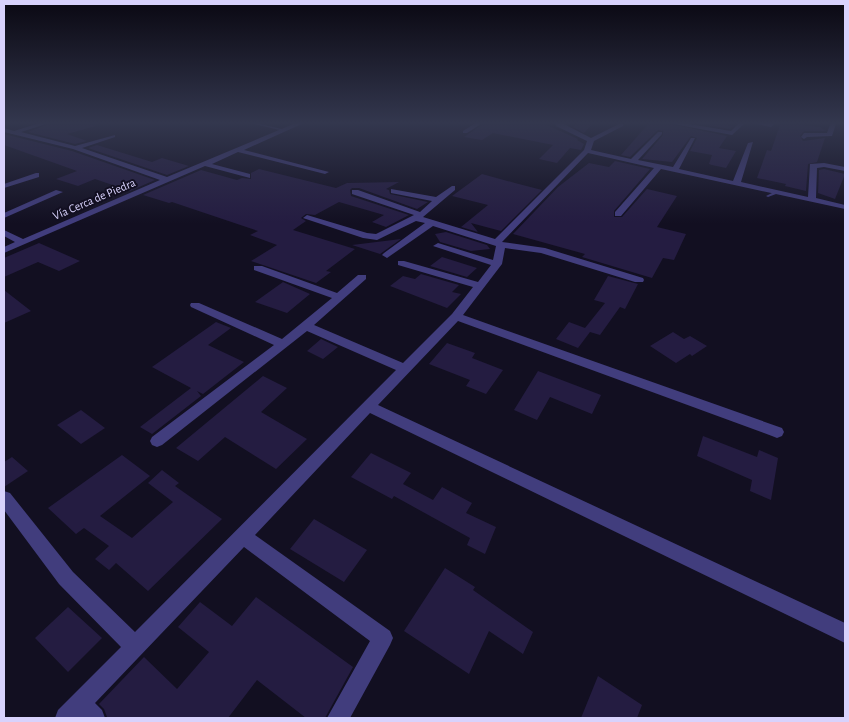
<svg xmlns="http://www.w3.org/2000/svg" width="849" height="722" viewBox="0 0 849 722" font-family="'Alegreya Sans',sans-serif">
	<rect width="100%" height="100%" fill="#120f21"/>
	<path fill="#241c41" d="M 54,122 L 95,122 L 96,126 L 67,134 L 87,141 L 75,144 L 28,132 Z
		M 486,122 L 540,122 L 578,139 L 577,140 L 584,144 L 581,150 L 570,148 L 557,163 L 539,159 L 553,145 L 493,133 L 482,140 L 464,137 Z
		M 579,122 L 594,122 L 584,133 L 573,127 Z
		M 650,122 L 661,122 L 727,136 L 719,148 L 736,151 L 726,168 L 712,165 L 709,164 L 712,155 L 690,151 L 697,138 L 691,136 L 672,162 L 642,159 L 663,135 L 663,131 L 658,130 L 630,157 L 621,155 Z
		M 689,122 L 711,122 L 733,126 L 730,129 Z
		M 781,122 L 820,127 L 826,131 L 804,131 L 800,136 L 803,141 L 825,138 L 817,162 L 808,164 L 806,191 L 785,186 L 786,184 L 757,178 L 767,150 L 771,151 Z
		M 4,134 L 72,151 L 155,180 L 130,191 L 95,179 L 78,186 L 56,179 L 77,171 L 4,145 Z
		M 97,145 L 152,162 L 162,158 L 189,166 L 167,175 L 88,148 Z
		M 615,161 L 650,169 L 614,211 L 614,217 L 622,217 L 647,189 L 677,196 L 657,227 L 686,234 L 674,260 L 663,258 L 652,278 L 582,257 L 585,254 L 513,234 L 558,187 L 589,163 L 609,167 Z
		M 259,169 L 336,188 L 347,183 L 399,182 L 386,189 L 389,190 L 390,194 L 428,202 L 417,209 L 359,188 L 352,188 L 350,190 L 351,196 L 409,215 L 386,227 L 372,222 L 384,215 L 339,202 L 315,215 L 306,214 L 301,218 L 306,221 L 293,230 L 355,249 L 326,271 L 331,272 L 316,283 L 251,261 L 277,245 L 250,235 L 258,231 L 172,202 L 169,203 L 143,195 L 201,170 L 237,180 L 242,178 L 251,179 L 251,173 Z
		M 824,169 L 845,174 L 835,199 L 818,193 L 819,170 Z
		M 482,174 L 515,183 L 542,190 L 501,231 L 471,223 L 478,232 L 461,227 L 488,205 L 452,196 Z
		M 446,232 L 487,245 L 490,249 L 471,251 L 440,242 L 435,234 Z
		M 401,239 L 380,254 L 352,245 Z
		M 39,243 L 80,261 L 59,271 L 38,262 L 4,277 L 4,258 Z
		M 442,257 L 477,268 L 467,277 L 430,266 Z
		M 421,274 L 459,285 L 452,292 L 461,294 L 447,308 L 390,286 L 403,276 L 415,279 Z
		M 608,276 L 638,284 L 625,309 L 620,307 L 600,335 L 590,332 L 578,348 L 556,339 L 569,322 L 585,328 L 605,303 L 594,300 Z
		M 283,282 L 310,294 L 287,313 L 255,302 Z
		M 4,290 L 31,311 L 4,323 Z
		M 216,322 L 231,328 L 208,345 L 244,362 L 203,394 L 197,391 L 201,396 L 152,434 L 140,427 L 191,388 L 152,367 Z
		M 673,332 L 684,339 L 690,336 L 707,346 L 692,356 L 690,354 L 676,363 L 650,346 Z
		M 321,339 L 338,347 L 323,359 L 307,351 Z
		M 447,343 L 475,353 L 472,358 L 503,370 L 486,394 L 466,386 L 470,380 L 429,364 Z
		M 538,371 L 601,395 L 592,414 L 550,397 L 537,420 L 514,410 Z
		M 263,376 L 287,388 L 261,412 L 307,439 L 276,469 L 225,437 L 198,461 L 176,448 Z
		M 81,410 L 105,428 L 81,444 L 57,425 Z
		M 703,436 L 757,457 L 759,450 L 778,458 L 771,500 L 750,491 L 752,480 L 697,456 Z
		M 371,453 L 411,473 L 403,484 L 433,500 L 442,487 L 472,503 L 466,513 L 496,527 L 485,554 L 467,545 L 470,538 L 394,496 L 392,499 L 351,477 Z
		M 122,455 L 150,476 L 100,516 L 132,538 L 173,502 L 148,483 L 162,470 L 179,483 L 175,486 L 222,519 L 148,591 L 116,563 L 109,570 L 95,559 L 109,546 L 84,528 L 76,534 L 48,508 Z
		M 12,457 L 28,471 L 4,487 L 4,462 Z
		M 314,519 L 367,550 L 344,582 L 290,549 Z
		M 445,568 L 475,587 L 473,590 L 533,632 L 523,654 L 489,631 L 469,674 L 404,631 Z
		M 256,597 L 353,667 L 325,718 L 306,718 L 257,680 L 228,718 L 107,717 L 104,709 L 99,704 L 144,657 L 177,689 L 209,652 L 178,627 L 200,602 L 232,626 Z
		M 68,607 L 102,638 L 68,672 L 35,638 Z
		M 598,676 L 642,705 L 637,718 L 581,718 Z"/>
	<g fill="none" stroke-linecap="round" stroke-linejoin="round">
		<path fill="#413d7d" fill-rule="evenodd" d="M 245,122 L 252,122 L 286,130 L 284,131 Z
			M 774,192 L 776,192 L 776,194 L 768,197 L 766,196 Z"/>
		<path fill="#413d7d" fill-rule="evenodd" d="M 43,122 L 52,122 L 21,132 L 75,146 L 115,135 L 115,137 L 82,148 L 167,177 L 298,122 L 306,122 L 244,150 L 329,172 L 325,174 L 238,152 L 212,164 L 250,174 L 250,178 L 205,166 L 4,253 L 4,247 L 15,242 L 4,236 L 4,230 L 23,239 L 160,180 L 73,149 L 4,132 L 4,128 L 14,131 Z
			M 477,122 L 484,122 L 467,133 L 463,133 L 463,131 Z
			M 554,122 L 560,122 L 591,138 L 619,124 L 623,124 L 623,126 L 594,141 L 591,150 L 631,159 L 658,132 L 662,132 L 662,134 L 638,160 L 673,167 L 691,138 L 695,138 L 679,169 L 733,181 L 748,143 L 753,142 L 741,182 L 808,197 L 810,164 L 824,163 L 845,167 L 845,171 L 824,167 L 817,168 L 816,198 L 845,205 L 845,209 L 661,169 L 621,216 L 615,216 L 615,212 L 654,168 L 588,153 L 502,242 L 545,248 L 643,278 L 644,280 L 643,282 L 635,282 L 541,253 L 505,248 L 502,264 L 463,315 L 782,428 L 784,432 L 782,436 L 777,438 L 772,436 L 458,321 L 378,405 L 845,623 L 845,643 L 370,413 L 255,535 L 390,631 L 393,638 L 390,645 L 350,718 L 327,718 L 370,641 L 244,547 L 95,703 L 102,710 L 105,718 L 55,718 L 58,710 L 121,647 L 59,584 L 4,510 L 4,491 L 10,493 L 73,572 L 135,632 L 396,370 L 307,331 L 162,445 L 157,447 L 152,445 L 150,441 L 152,437 L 274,345 L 191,307 L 190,305 L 191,303 L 199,303 L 282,339 L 332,298 L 254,270 L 254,266 L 262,266 L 337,293 L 358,275 L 366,275 L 366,279 L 314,325 L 403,363 L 452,314 L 473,287 L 398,265 L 398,261 L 404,261 L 478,282 L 491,265 L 433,246 L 438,243 L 493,260 L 496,246 L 433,226 L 387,258 L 382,255 L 384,253 L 425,223 L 416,221 L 377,240 L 363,238 L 303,218 L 307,215 L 367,233 L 376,234 L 414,215 L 352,194 L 352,190 L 358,190 L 420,212 L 432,201 L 391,193 L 391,189 L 436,197 L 452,186 L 455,186 L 455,190 L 423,217 L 495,239 L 584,150 L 587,141 L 556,126 Z
			M 663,122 L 677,122 L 731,131 L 740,122 L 746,122 L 732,135 Z
			M 747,122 L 776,122 L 771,127 Z
			M 831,122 L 839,122 L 836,124 L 832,136 L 807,137 L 804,139 L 801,137 L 804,133 L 827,133 Z
			M 36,173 L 39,173 L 39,177 L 4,188 L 4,184 Z
			M 56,190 L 63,192 L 4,218 L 4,213 Z"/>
	</g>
	<linearGradient id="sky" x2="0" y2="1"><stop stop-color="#0a0812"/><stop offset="0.55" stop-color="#33374e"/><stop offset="1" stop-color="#33374e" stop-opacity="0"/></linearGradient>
	<rect width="849" height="223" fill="url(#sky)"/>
	<g text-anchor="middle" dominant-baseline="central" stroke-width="4" stroke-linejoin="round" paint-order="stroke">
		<g font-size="12" fill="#d8d2fc" stroke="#120f21">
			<text transform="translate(94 199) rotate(-23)">Vía Cerca de Piedra</text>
		</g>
	</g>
	<rect width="849" height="722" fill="none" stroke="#d8d2fc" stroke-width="10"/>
</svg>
